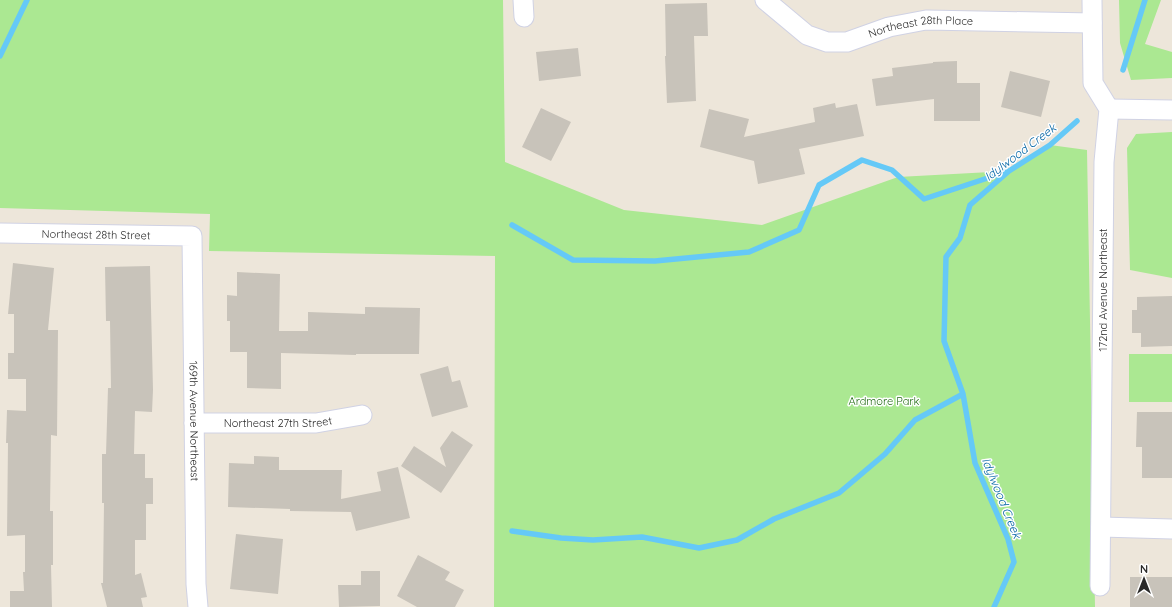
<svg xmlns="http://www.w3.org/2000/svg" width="1172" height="607" viewBox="0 0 1172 607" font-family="Quicksand,sans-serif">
	<rect width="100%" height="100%" fill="#ede6da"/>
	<path fill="#abe892" d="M 0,0 L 503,0 L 505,162 L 624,210 L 762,225 L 898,177 L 1009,171 L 1050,145 L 1087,150 L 1095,607 L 494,607 L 495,256 L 209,251 L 210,214 L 0,208 Z
		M 1119,0 L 1161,0 L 1145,44 L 1172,52 L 1172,78 L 1131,80 L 1120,43 Z
		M 1172,132 L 1172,278 L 1130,270 L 1127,148 L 1136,134 Z
		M 1129,354 L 1172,354 L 1172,402 L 1129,402 Z"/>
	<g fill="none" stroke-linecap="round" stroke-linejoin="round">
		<path stroke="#65c9f7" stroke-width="5.5" d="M 0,56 L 27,0
			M 1123,70 L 1145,0
			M 512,225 L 573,260 L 655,261 L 749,252 L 799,230 L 819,185 L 862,160 L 892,170 L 924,199 L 1009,171
			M 512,531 L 561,538 L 593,540 L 642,537 L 699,548 L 737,540 L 774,519 L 839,493 L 885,454 L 915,420 L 963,394
			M 994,607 L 1014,562 L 1008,539 L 975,463 L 963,394 L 944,341 L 946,257 L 960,238 L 970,205 L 1009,171 L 1050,145 L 1077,121"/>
	</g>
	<path fill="#c8c3ba" d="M 707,3 L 708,36 L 694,36 L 696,101 L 667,103 L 665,56 L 666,56 L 665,4 Z
		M 578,48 L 581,76 L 539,81 L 536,52 Z
		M 957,61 L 957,83 L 980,83 L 980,121 L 934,121 L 934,99 L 876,106 L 872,79 L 893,76 L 892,68 L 933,63 L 933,62 Z
		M 1010,71 L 1050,81 L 1041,117 L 1001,107 Z
		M 835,103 L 836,108 L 857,104 L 864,136 L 799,149 L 805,174 L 758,184 L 754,161 L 700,147 L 709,109 L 749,119 L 744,137 L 815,122 L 813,108 Z
		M 541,108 L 571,122 L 551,161 L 522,147 Z
		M 13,263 L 54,268 L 48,330 L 58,330 L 57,436 L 51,435 L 50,511 L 53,511 L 53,565 L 51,565 L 52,607 L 10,607 L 10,591 L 24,591 L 23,572 L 25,572 L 25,535 L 7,536 L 8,443 L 6,443 L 7,410 L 26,411 L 26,379 L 8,379 L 8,353 L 14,353 L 14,314 L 8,314 Z
		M 150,266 L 153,390 L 152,412 L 135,411 L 134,454 L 145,454 L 145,478 L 153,478 L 153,504 L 146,504 L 146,540 L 135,540 L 135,575 L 141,573 L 147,597 L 141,598 L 143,607 L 107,607 L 101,583 L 103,583 L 104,503 L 102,503 L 102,454 L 106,454 L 108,388 L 111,388 L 110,321 L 106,321 L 105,267 Z
		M 237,272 L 280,274 L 279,331 L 308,331 L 308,312 L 365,314 L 365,307 L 420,308 L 419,354 L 356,354 L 356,355 L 281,353 L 281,389 L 247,388 L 247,352 L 230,352 L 230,321 L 227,321 L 227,295 L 237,296 Z
		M 1172,296 L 1172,346 L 1141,347 L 1141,333 L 1132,333 L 1132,310 L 1137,310 L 1137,297 Z
		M 448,366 L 452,382 L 460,380 L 468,407 L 432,417 L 420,374 Z
		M 1137,412 L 1172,412 L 1172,478 L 1142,478 L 1142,447 L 1136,447 Z
		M 452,431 L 473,445 L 441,493 L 401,466 L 414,446 L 446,467 L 440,448 Z
		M 254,456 L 279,457 L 279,470 L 342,470 L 341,499 L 381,491 L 377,472 L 398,467 L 410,518 L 356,531 L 351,512 L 290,511 L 290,509 L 228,507 L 229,463 L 254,464 Z
		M 236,534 L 283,539 L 278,594 L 230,589 Z
		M 418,555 L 450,572 L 445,580 L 464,590 L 455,607 L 417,607 L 397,596 Z
		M 361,571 L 380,571 L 380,606 L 339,607 L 338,585 L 361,585 Z
		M 1130,577 L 1172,577 L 1172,607 L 1130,607 Z"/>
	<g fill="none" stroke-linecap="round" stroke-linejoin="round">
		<g stroke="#d0d2e4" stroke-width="21">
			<g id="minor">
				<path d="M 523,0 L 524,17"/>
				<path id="s1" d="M 765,0 L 807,35 L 827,42 L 847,42 L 889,27 L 926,20 L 1092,23"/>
				<path d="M 1092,0 L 1093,83 L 1109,109 L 1104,162 L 1100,586"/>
				<path d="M 1109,109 L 1172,110"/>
				<path id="s2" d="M 0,233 L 192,236 L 196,584 L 198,607"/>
				<path id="s3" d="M 194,423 L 316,423 L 362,415"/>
				<path d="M 1101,527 L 1172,529"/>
			</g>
		</g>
		<use href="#minor" stroke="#fff" stroke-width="19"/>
	</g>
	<g text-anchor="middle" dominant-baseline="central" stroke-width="3" stroke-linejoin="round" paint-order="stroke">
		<g font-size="11" fill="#2a2a2a" stroke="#fff">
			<text stroke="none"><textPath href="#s1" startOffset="172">Northeast 28th Place</textPath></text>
			<text stroke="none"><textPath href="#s2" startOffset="96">Northeast 28th Street</textPath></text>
			<text transform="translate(1103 290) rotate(-90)">172nd Avenue Northeast</text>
			<text stroke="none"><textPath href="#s2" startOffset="377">169th Avenue Northeast</textPath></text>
			<text stroke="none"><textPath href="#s3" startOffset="84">Northeast 27th Street</textPath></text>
		</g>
		<g font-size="11" fill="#226c14" stroke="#fff">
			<text x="884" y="401">Ardmore Park</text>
		</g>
		<g font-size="12" font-style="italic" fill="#0365a4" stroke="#fff">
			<text transform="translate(1020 152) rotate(-37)">Idylwood Creek</text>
			<text transform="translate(1002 498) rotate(68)">Idylwood Creek</text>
		</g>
	</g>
	<g transform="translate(1144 579)" stroke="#ffffff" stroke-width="3" paint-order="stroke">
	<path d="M0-3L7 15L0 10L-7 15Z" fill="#2a2a2a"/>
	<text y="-6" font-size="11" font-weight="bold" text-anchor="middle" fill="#2a2a2a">N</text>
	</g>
</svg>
